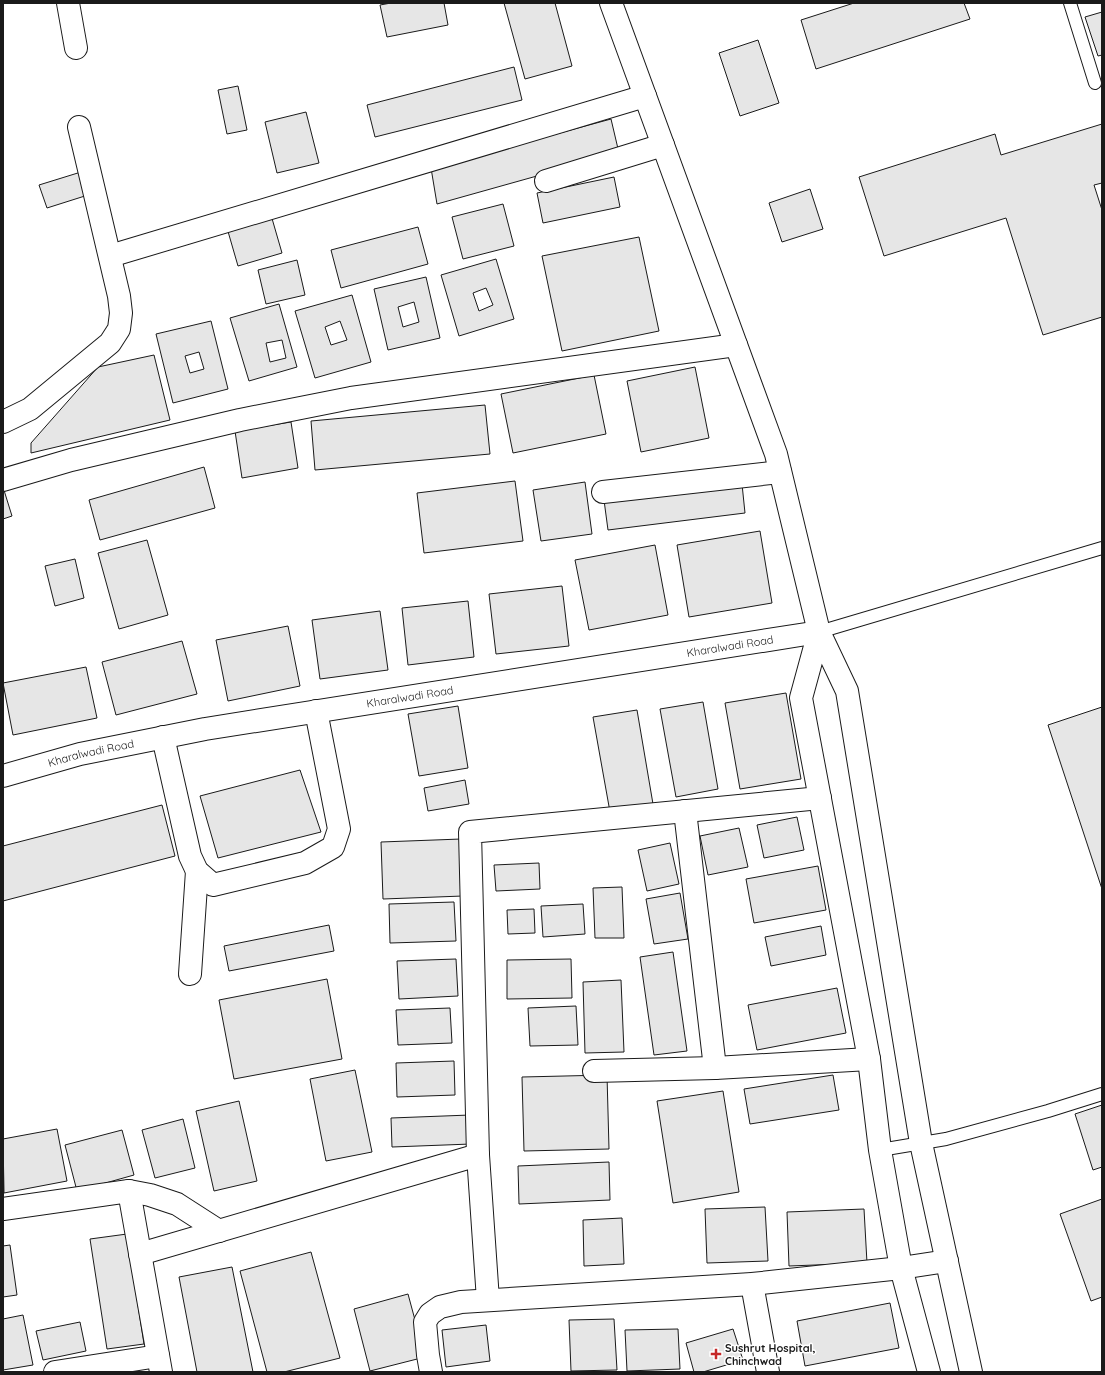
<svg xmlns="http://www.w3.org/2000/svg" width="1105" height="1375" viewBox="0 0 1105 1375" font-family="Quicksand,sans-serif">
	<rect width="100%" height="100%" fill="#fff"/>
	<path fill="#e6e6e6" stroke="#1a1a1a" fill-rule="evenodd" d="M 391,3 L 444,3 L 448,25 L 387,37 L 380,5 Z
		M 504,3 L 555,3 L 572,66 L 525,79 Z
		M 854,3 L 964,3 L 970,19 L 816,69 L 801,20 Z
		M 1102,12 L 1102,55 L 1098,56 L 1085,17 Z
		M 758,40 L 779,103 L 740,116 L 719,53 Z
		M 514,67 L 522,100 L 375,137 L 367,105 Z
		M 238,86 L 247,130 L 227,134 L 218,90 Z
		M 306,112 L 319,163 L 277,173 L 265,122 Z
		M 611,119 L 619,153 L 437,204 L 431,168 Z
		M 1102,124 L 1102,183 L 1094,185 L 1102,210 L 1102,317 L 1043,335 L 1006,218 L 884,256 L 859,177 L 995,134 L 1001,155 Z
		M 81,172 L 88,195 L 47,208 L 39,185 Z
		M 614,177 L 620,207 L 543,223 L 537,193 Z
		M 810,189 L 823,229 L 782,242 L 769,203 Z
		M 503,204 L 514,246 L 463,259 L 452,217 Z
		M 271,215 L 282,253 L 238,266 L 227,228 Z
		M 418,227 L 428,264 L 341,288 L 331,250 Z
		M 639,237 L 659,331 L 562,351 L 542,256 Z
		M 496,259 L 514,319 L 459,336 L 441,275 ZM 486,288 L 493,305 L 479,311 L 473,293 Z
		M 297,260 L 305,295 L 266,304 L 258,270 Z
		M 426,277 L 440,338 L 388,350 L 374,289 ZM 414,302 L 419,322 L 403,327 L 398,307 Z
		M 352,295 L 371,362 L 315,378 L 295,311 ZM 340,321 L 347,340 L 331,345 L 325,327 Z
		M 279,304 L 297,367 L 249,381 L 230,318 ZM 282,340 L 286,358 L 270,362 L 266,343 Z
		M 211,321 L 228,389 L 173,403 L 156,334 ZM 199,352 L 204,369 L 190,373 L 185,356 Z
		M 154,355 L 170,420 L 31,453 L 31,443 L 98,367 Z
		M 695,367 L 709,438 L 641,452 L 627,381 Z
		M 594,375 L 606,434 L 513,453 L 501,394 Z
		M 485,405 L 490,454 L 315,470 L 311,421 Z
		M 291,422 L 298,468 L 242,478 L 235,431 Z
		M 204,467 L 215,508 L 100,540 L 89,500 Z
		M 515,481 L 523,541 L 424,553 L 417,493 Z
		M 585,482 L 592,534 L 541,541 L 533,490 Z
		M 742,484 L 745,513 L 608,530 L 604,500 Z
		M 3,487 L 12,516 L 3,519 Z
		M 760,531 L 772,603 L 689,617 L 677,545 Z
		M 147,540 L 168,615 L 119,629 L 98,553 Z
		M 655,545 L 668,615 L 589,630 L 575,560 Z
		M 75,559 L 84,598 L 55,606 L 45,566 Z
		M 562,586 L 569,646 L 496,654 L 489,594 Z
		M 468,601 L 474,657 L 408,665 L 402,608 Z
		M 380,611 L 388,670 L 320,679 L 312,620 Z
		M 288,626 L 300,686 L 228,701 L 216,640 Z
		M 182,641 L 197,694 L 116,715 L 102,662 Z
		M 86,667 L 97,718 L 13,735 L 3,683 Z
		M 786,693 L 801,779 L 740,789 L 725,703 Z
		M 703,702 L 718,789 L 676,797 L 660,709 Z
		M 458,706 L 468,768 L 419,776 L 408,714 Z
		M 1102,707 L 1102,889 L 1048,725 Z
		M 637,710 L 653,804 L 610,812 L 593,717 Z
		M 300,770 L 321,832 L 218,858 L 200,796 Z
		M 465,780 L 469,804 L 428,811 L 424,788 Z
		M 162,805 L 175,856 L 3,901 L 3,846 Z
		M 797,817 L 804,850 L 764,858 L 757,825 Z
		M 739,828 L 748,867 L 708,875 L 700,836 Z
		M 461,839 L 463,896 L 383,899 L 381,842 Z
		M 670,843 L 679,884 L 647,891 L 638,850 Z
		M 539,863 L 540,889 L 496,891 L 494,865 Z
		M 818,866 L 826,910 L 754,923 L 746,879 Z
		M 622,887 L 624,938 L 595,938 L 593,888 Z
		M 680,893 L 688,939 L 654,944 L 646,899 Z
		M 454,902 L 456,941 L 390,943 L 389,904 Z
		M 583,904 L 585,934 L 543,937 L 541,906 Z
		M 534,909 L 535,933 L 508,934 L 507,910 Z
		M 329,925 L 334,951 L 229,971 L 224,946 Z
		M 821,926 L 826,955 L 771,966 L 765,937 Z
		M 673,952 L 687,1051 L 654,1055 L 640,957 Z
		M 456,959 L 458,996 L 399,999 L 397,961 Z
		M 571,959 L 572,998 L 507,999 L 507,960 Z
		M 327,979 L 342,1059 L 234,1079 L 219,1000 Z
		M 621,980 L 624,1052 L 585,1053 L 583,982 Z
		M 837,988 L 846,1033 L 757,1050 L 748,1005 Z
		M 576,1006 L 578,1045 L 530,1046 L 528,1008 Z
		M 450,1008 L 452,1043 L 398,1045 L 396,1010 Z
		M 454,1061 L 455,1095 L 397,1097 L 396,1063 Z
		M 355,1070 L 372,1152 L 326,1161 L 310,1079 Z
		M 607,1075 L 609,1149 L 524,1151 L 522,1077 Z
		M 833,1075 L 839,1110 L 750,1124 L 744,1089 Z
		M 723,1091 L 739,1192 L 673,1203 L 657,1101 Z
		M 239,1101 L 257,1181 L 214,1191 L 196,1111 Z
		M 1102,1105 L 1102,1167 L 1093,1170 L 1075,1114 Z
		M 470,1115 L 471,1144 L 392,1147 L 391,1118 Z
		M 183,1119 L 195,1168 L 155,1178 L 142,1130 Z
		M 57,1129 L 67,1181 L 4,1193 L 3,1139 Z
		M 122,1130 L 134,1175 L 77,1191 L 65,1145 Z
		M 609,1162 L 610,1200 L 519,1204 L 518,1166 Z
		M 1102,1199 L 1102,1297 L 1091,1301 L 1060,1214 Z
		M 765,1207 L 768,1261 L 707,1263 L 705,1209 Z
		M 864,1209 L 867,1263 L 789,1266 L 787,1212 Z
		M 622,1218 L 624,1264 L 584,1266 L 583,1220 Z
		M 127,1234 L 144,1344 L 107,1349 L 90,1239 Z
		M 10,1245 L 17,1295 L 3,1297 L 3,1246 Z
		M 311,1252 L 340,1358 L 284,1372 L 267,1372 L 240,1271 Z
		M 232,1267 L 253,1372 L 197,1372 L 179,1277 Z
		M 408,1294 L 425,1357 L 370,1371 L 354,1309 Z
		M 890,1303 L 899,1348 L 805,1366 L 797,1321 Z
		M 23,1315 L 33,1365 L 3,1370 L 3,1319 Z
		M 614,1319 L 617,1370 L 571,1371 L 569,1320 Z
		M 80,1322 L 86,1351 L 43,1360 L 36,1331 Z
		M 486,1325 L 490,1361 L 446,1367 L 442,1330 Z
		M 678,1329 L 680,1369 L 627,1371 L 625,1330 Z
		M 733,1329 L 743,1360 L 703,1372 L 694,1372 L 686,1343 Z"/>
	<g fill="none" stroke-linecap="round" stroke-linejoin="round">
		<g stroke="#1a1a1a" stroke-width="14">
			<path id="service" d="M 1070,3 L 1095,83
				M 819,632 L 1102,548
				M 880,1150 L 946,1139 L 1048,1111 L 1102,1094"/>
		</g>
		<g stroke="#1a1a1a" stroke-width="24">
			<g id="minor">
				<path d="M 68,3 L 76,48"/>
				<path d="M 546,181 L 663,145"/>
				<path d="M 110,256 L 645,96"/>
				<path d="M 3,422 L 30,409 L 110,343 L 119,329 L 121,313 L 119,296 L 79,127"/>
				<path d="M 3,480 L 71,460 L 240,420 L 351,398 L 736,345"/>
				<path d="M 603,492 L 780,472"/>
				<path d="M 163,737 L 190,856 L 197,871 L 213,885 L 305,863 L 333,847 L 339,829 L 316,711"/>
				<path id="s1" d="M 3,776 L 80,754 L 205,729 L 819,632"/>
				<path d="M 685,811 L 715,1068"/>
				<path d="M 190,974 L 197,871"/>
				<path d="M 594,1071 L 715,1068 L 869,1059"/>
				<path d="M 129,1191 L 161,1372"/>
				<path d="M 3,1209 L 129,1191 L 150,1195 L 177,1204 L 219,1231"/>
				<path d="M 140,1254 L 478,1155"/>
				<path d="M 752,1284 L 768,1372"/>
				<path d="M 488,1300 L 478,1155 L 470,832 L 820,798"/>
				<path d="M 55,1372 L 158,1356"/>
				<path d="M 431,1372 L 428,1355 L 425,1322 L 430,1314 L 440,1307 L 461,1302 L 752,1284 L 901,1268 L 947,1261"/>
			</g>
		</g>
		<g stroke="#1a1a1a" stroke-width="24">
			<path id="tertiary" d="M 611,3 L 776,454 L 819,632 L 847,691 L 921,1143 L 971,1372
				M 819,632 L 801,698 L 869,1059 L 880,1150 L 901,1268 L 929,1372"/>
		</g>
		<use href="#service" stroke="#fff" stroke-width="12"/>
		<use href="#minor" stroke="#fff" stroke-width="22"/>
		<use href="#tertiary" stroke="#fff" stroke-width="22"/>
	</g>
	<path fill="#c62828" stroke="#fff" stroke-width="1.5" d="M714 1348h4v4h4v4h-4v4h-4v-4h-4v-4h4z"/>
	<g text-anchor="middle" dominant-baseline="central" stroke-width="3" stroke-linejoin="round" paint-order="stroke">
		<g font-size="11" fill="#1a1a1a" stroke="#fff">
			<text stroke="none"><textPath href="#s1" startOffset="739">Kharalwadi Road</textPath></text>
			<text stroke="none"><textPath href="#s1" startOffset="415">Kharalwadi Road</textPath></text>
			<text stroke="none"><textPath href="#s1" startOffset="91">Kharalwadi Road</textPath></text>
		</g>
		<g font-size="11" font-weight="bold" fill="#1a1a1a" stroke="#fff" text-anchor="start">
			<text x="725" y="1348">Sushrut Hospital,<tspan x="725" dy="13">Chinchwad</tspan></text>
		</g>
	</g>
	<rect width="1105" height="1375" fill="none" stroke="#1a1a1a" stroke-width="8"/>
</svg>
